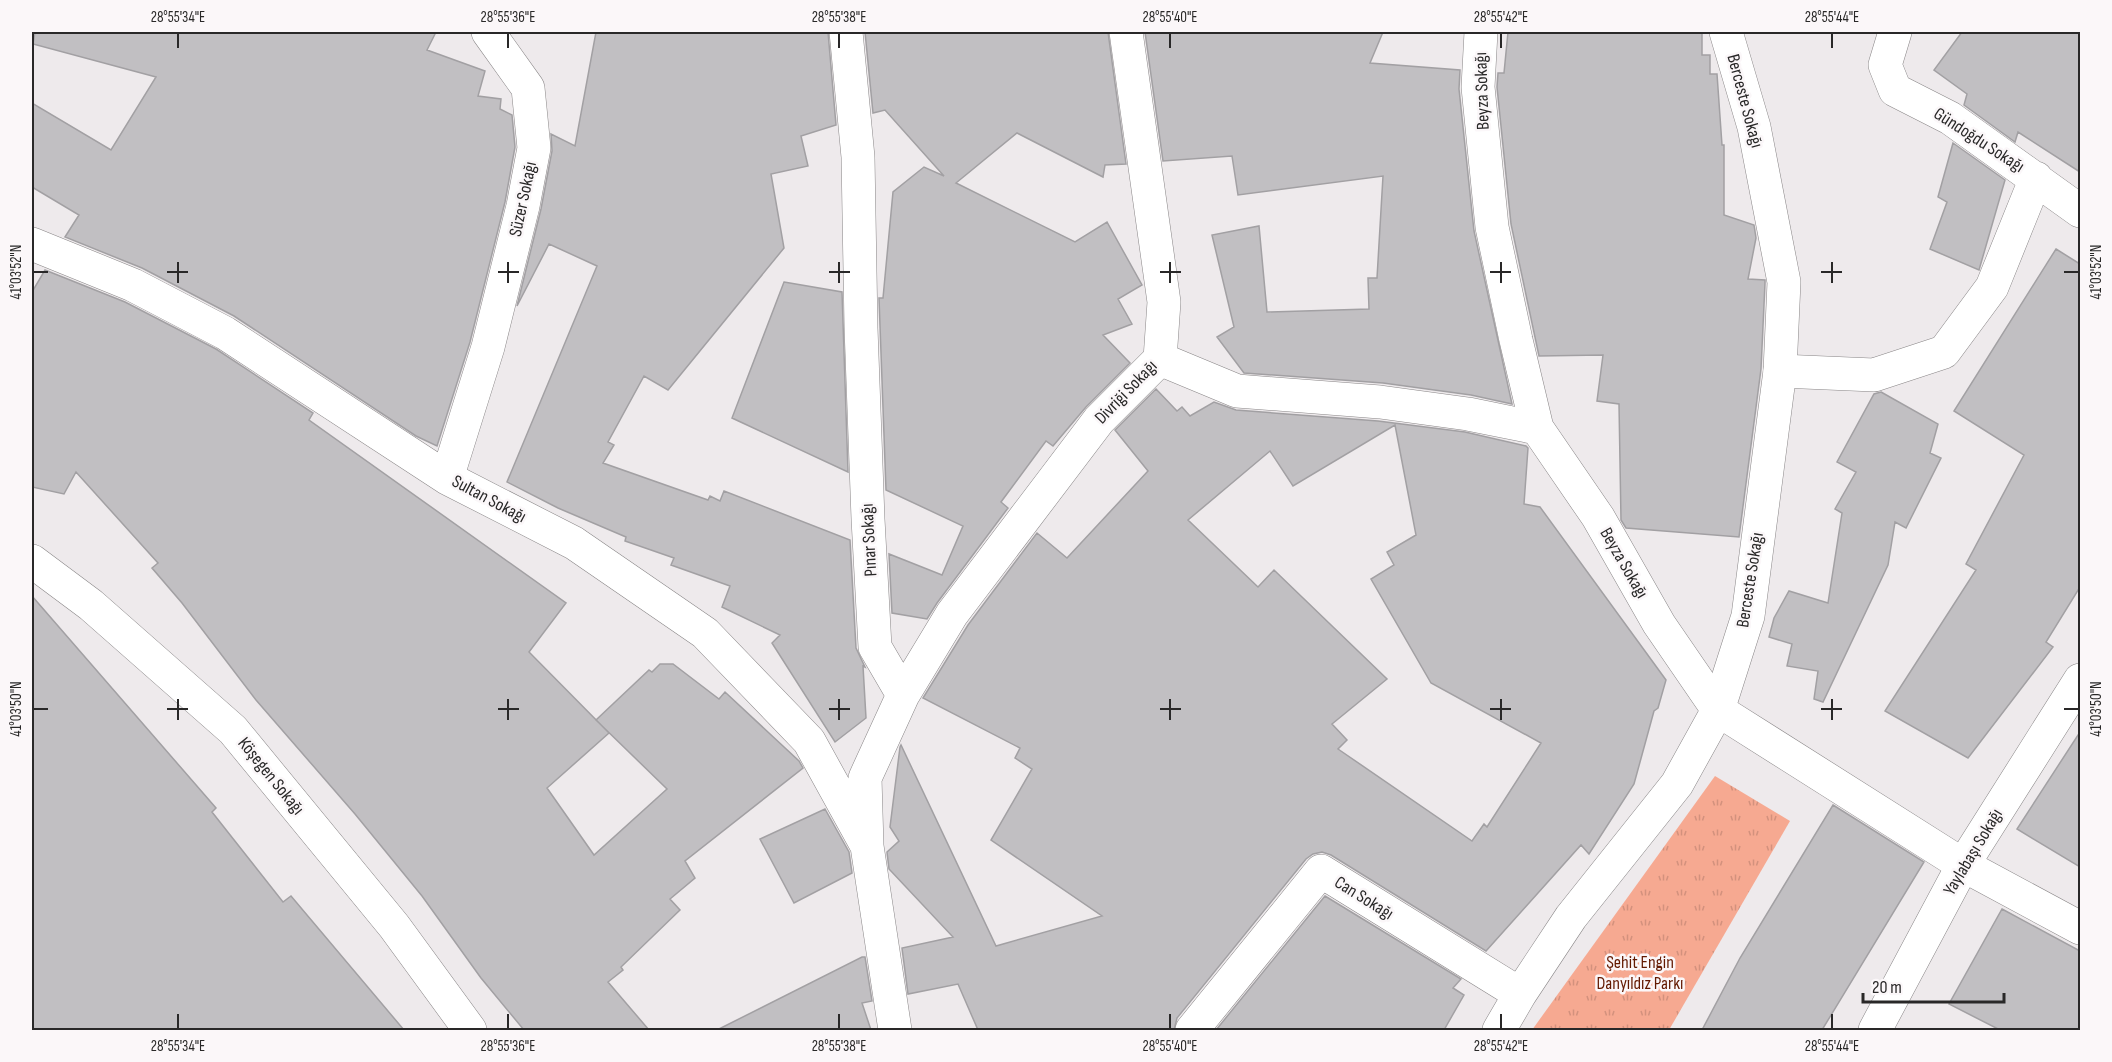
<svg xmlns="http://www.w3.org/2000/svg" width="2112" height="1062" viewBox="0 0 2112 1062" font-family="'Sofia Sans Condensed',sans-serif">
	<defs>
		<pattern id="park-tufts" width="24" height="20" patternUnits="userSpaceOnUse" patternTransform="scale(1.5)"><rect width="24" height="20" fill="#f6a991"/><path d="M3 7l-1-3M5 7V3M7 7l1-3M15 17l-1-3M17 17v-4M19 17l1-3" fill="none" stroke="#d3917d"/></pattern>
	</defs>
	<rect width="100%" height="100%" fill="#eeeaec"/>
	<path fill="url(#park-tufts)" d="M 1715,776 L 1790,821 L 1669,1030 L 1532,1030 Z"/>
	<path fill="#c1bfc2" stroke="#a2a0a3" stroke-width="1.5" fill-rule="evenodd" d="M 35,32 L 436,32 L 427,50 L 485,71 L 478,96 L 501,99 L 500,109 L 512,115 L 515,147 L 505,202 L 470,342 L 437,446 L 416,436 L 234,316 L 142,268 L 65,237 L 79,215 L 32,187 L 32,103 L 111,150 L 156,77 L 33,44 Z
		M 596,32 L 828,32 L 836,125 L 801,136 L 808,166 L 771,174 L 784,248 L 668,390 L 644,376 L 608,442 L 614,445 L 603,463 L 708,500 L 710,496 L 720,501 L 724,491 L 850,540 L 856,648 L 865,667 L 863,666 L 866,718 L 835,742 L 772,643 L 780,635 L 722,607 L 730,586 L 671,565 L 674,558 L 625,541 L 626,537 L 558,508 L 507,482 L 597,266 L 549,244 L 517,306 L 541,209 L 552,151 L 551,134 L 575,146 Z
		M 865,32 L 1108,32 L 1126,164 L 1105,165 L 1103,177 L 1017,133 L 956,183 L 1075,242 L 1107,222 L 1142,285 L 1118,299 L 1132,324 L 1103,335 L 1130,363 L 1086,407 L 1053,446 L 1046,441 L 1001,502 L 1008,508 L 937,603 L 927,619 L 892,613 L 889,554 L 942,575 L 963,526 L 886,490 L 879,298 L 883,298 L 893,192 L 924,167 L 944,176 L 885,110 L 873,113 Z
		M 1145,32 L 1383,32 L 1370,63 L 1460,70 L 1459,89 L 1474,231 L 1512,404 L 1471,395 L 1383,383 L 1244,373 L 1217,337 L 1234,327 L 1212,235 L 1259,226 L 1267,312 L 1369,309 L 1368,278 L 1377,278 L 1383,176 L 1238,195 L 1232,156 L 1163,161 Z
		M 1508,32 L 1702,32 L 1702,55 L 1710,55 L 1710,74 L 1717,74 L 1722,145 L 1724,145 L 1724,215 L 1754,225 L 1756,238 L 1748,279 L 1765,280 L 1765,283 L 1761,369 L 1739,537 L 1626,528 L 1621,520 L 1619,404 L 1597,401 L 1603,355 L 1539,356 L 1511,224 L 1497,87 L 1498,73 L 1504,73 Z
		M 1962,32 L 2080,32 L 2080,172 L 2018,132 L 2015,142 L 1964,105 L 1967,94 L 1934,70 Z
		M 1953,143 L 2005,180 L 1979,270 L 1930,249 L 1947,202 L 1938,197 Z
		M 2056,249 L 2080,264 L 2080,587 L 2046,642 L 2053,647 L 1968,758 L 1885,711 L 1976,570 L 1966,564 L 2024,455 L 1954,411 Z
		M 45,270 L 125,302 L 216,349 L 313,413 L 309,420 L 566,603 L 529,652 L 609,733 L 547,788 L 594,855 L 667,789 L 596,720 L 649,670 L 652,672 L 660,664 L 673,664 L 719,699 L 725,692 L 799,761 L 803,768 L 685,861 L 695,878 L 670,899 L 680,910 L 621,967 L 623,970 L 608,982 L 649,1030 L 524,1030 L 481,978 L 422,896 L 355,814 L 256,700 L 182,603 L 152,568 L 158,563 L 76,472 L 64,494 L 32,487 L 32,292 Z
		M 784,282 L 842,292 L 848,472 L 732,418 Z
		M 1156,389 L 1177,411 L 1182,407 L 1190,416 L 1214,402 L 1236,410 L 1378,421 L 1465,432 L 1526,446 L 1528,448 L 1524,504 L 1540,507 L 1666,680 L 1658,708 L 1654,711 L 1634,784 L 1589,854 L 1581,845 L 1486,951 L 1331,855 L 1322,852 L 1313,854 L 1306,859 L 1177,1018 L 1174,1030 L 978,1030 L 958,984 L 908,994 L 902,948 L 953,937 L 889,869 L 887,852 L 899,841 L 890,827 L 900,747 L 901,745 L 996,946 L 1102,916 L 991,840 L 1032,769 L 1015,758 L 1020,748 L 923,698 L 968,625 L 1037,533 L 1067,558 L 1148,471 L 1115,430 ZM 1395,425 L 1416,535 L 1387,552 L 1394,565 L 1371,579 L 1431,683 L 1541,743 L 1487,827 L 1484,824 L 1472,841 L 1338,749 L 1347,740 L 1332,724 L 1387,679 L 1274,570 L 1258,587 L 1188,520 L 1270,451 L 1293,486 Z
		M 1881,392 L 1938,424 L 1930,453 L 1941,458 L 1906,528 L 1895,522 L 1888,565 L 1823,702 L 1814,699 L 1818,671 L 1787,666 L 1792,644 L 1769,637 L 1774,618 L 1789,591 L 1828,603 L 1842,513 L 1835,509 L 1856,472 L 1837,462 L 1874,394 Z
		M 32,596 L 216,808 L 212,812 L 283,902 L 291,896 L 404,1030 L 32,1030 Z
		M 2080,732 L 2080,867 L 2017,829 Z
		M 1833,805 L 1924,862 L 1822,1030 L 1702,1030 L 1740,958 Z
		M 825,809 L 849,852 L 852,873 L 794,903 L 760,839 Z
		M 1325,896 L 1461,979 L 1453,988 L 1464,995 L 1444,1030 L 1216,1030 Z
		M 2002,909 L 2080,951 L 2080,1030 L 2000,1030 L 1949,1004 Z
		M 862,957 L 865,957 L 872,1001 L 862,1003 L 871,1030 L 717,1030 Z"/>
	<g fill="none" stroke-linecap="round" stroke-linejoin="round">
		<g stroke="#898687" stroke-width="34">
			<path id="street" d="M 846,32 L 858,157 L 861,328 L 868,519 L 875,647 L 903,695 L 865,778 L 867,846 L 895,1030
				M 1481,32 L 1478,87 L 1492,227 L 1516,340 L 1537,428 L 1598,517 L 1659,624 L 1718,710 L 1677,784 L 1571,917 L 1520,994 L 1499,1030
				M 1895,32 L 1885,65 L 1895,90 L 1950,118 L 2080,211
				M 32,244 L 133,285 L 225,333 L 447,478 L 574,543 L 705,633 L 809,741 L 867,846
				M 1160,359 L 1237,391 L 1380,402 L 1468,414 L 1537,428
				M 1780,371 L 1874,375 L 1944,352 L 1992,287 L 2036,178
				M 447,478 L 488,347 L 523,206 L 534,148 L 528,88 L 488,32
				M 32,561 L 91,605 L 233,730 L 394,926 L 470,1030
				M 903,695 L 952,614 L 1099,420 L 1160,359 L 1164,302 L 1126,32
				M 1192,1030 L 1321,871 L 1520,994
				M 1875,1030 L 1963,865 L 2080,680"/>
		</g>
		<g stroke="#898687" stroke-width="34">
			<path id="secondary" d="M 1726,32 L 1754,127 L 1784,282 L 1780,371 L 1748,616 L 1718,710 L 1963,865 L 2080,928"/>
		</g>
		<use href="#street" stroke="#fff" stroke-width="33"/>
		<use href="#secondary" stroke="#fff" stroke-width="33"/>
	</g>
	<path fill="none" stroke="#292828" stroke-width="2" d="M 178,33 L 178,48M 508,33 L 508,48M 839,33 L 839,48M 1170,33 L 1170,48M 1501,33 L 1501,48M 1832,33 L 1832,48M 178,262 L 178,283M 508,262 L 508,283M 839,262 L 839,283M 1170,262 L 1170,283M 1501,262 L 1501,283M 1832,262 L 1832,283M 33,272 L 48,272M 167,272 L 188,272M 498,272 L 519,272M 829,272 L 850,272M 1160,272 L 1181,272M 1490,272 L 1511,272M 1821,272 L 1842,272M 2064,272 L 2079,272M 178,699 L 178,720M 508,699 L 508,720M 839,699 L 839,720M 1170,699 L 1170,720M 1501,699 L 1501,720M 1832,699 L 1832,720M 33,709 L 48,709M 167,709 L 188,709M 498,709 L 519,709M 829,709 L 850,709M 1160,709 L 1181,709M 1490,709 L 1511,709M 1821,709 L 1842,709M 2064,709 L 2079,709M 178,1014 L 178,1029M 508,1014 L 508,1029M 839,1014 L 839,1029M 1170,1014 L 1170,1029M 1501,1014 L 1501,1029M 1832,1014 L 1832,1029"/>
	<g text-anchor="middle" dominant-baseline="central" stroke-width="5" stroke-linejoin="round" paint-order="stroke">
		<g font-size="18" fill="#292828" stroke="#fbf7f9">
			<text transform="translate(1482 91) rotate(-92)">Beyza Sokağı</text>
			<text transform="translate(1745 101) rotate(75)">Berceste Sokağı</text>
			<text transform="translate(1979 140) rotate(33)">Gündoğdu Sokağı</text>
			<text transform="translate(523 199) rotate(-78)">Süzer Sokağı</text>
			<text transform="translate(1126 392) rotate(-46)">Divriği Sokağı</text>
			<text transform="translate(489 499) rotate(28)">Sultan Sokağı</text>
			<text transform="translate(869 540) rotate(-93)">Pınar Sokağı</text>
			<text transform="translate(1624 563) rotate(60)">Beyza Sokağı</text>
			<text transform="translate(1750 580) rotate(-81)">Berceste Sokağı</text>
			<text transform="translate(271 776) rotate(51)">Köşegen Sokağı</text>
			<text transform="translate(1973 852) rotate(-59)">Yaylabaşı Sokağı</text>
			<text transform="translate(1364 898) rotate(32)">Can Sokağı</text>
		</g>
		<g font-size="18" fill="#631900" stroke="#fbf7f9">
			<text x="1640" y="962">Şehit Engin<tspan x="1640" dy="21">Danyıldız Parkı</tspan></text>
		</g>
	</g>
	<rect width="2112" height="1062" fill="none" stroke="#fbf7f9" stroke-width="66"/>
	<path d="M1863 993v9h141v-9" fill="none" stroke="#292828" stroke-width="3"/>
	<text x="1872" y="993" font-size="18" fill="#292828" stroke="#fbf7f9" stroke-width="4.5" paint-order="stroke">20 m</text>
	<rect x="33" y="33" width="2046" height="996" fill="none" stroke="#292828" stroke-width="2"/>
	<g font-size="15" text-anchor="middle" fill="#292828">
		<text x="178" y="22">28°55'34"E</text>
		<text x="508" y="22">28°55'36"E</text>
		<text x="839" y="22">28°55'38"E</text>
		<text x="1170" y="22">28°55'40"E</text>
		<text x="1501" y="22">28°55'42"E</text>
		<text x="1832" y="22">28°55'44"E</text>
		<text transform="translate(16 272) rotate(-90)" y="5">41°03'52"N</text>
		<text transform="translate(2096 272) rotate(-90)" y="5">41°03'52"N</text>
		<text transform="translate(16 709) rotate(-90)" y="5">41°03'50"N</text>
		<text transform="translate(2096 709) rotate(-90)" y="5">41°03'50"N</text>
		<text x="178" y="1051">28°55'34"E</text>
		<text x="508" y="1051">28°55'36"E</text>
		<text x="839" y="1051">28°55'38"E</text>
		<text x="1170" y="1051">28°55'40"E</text>
		<text x="1501" y="1051">28°55'42"E</text>
		<text x="1832" y="1051">28°55'44"E</text>
	</g>
</svg>
